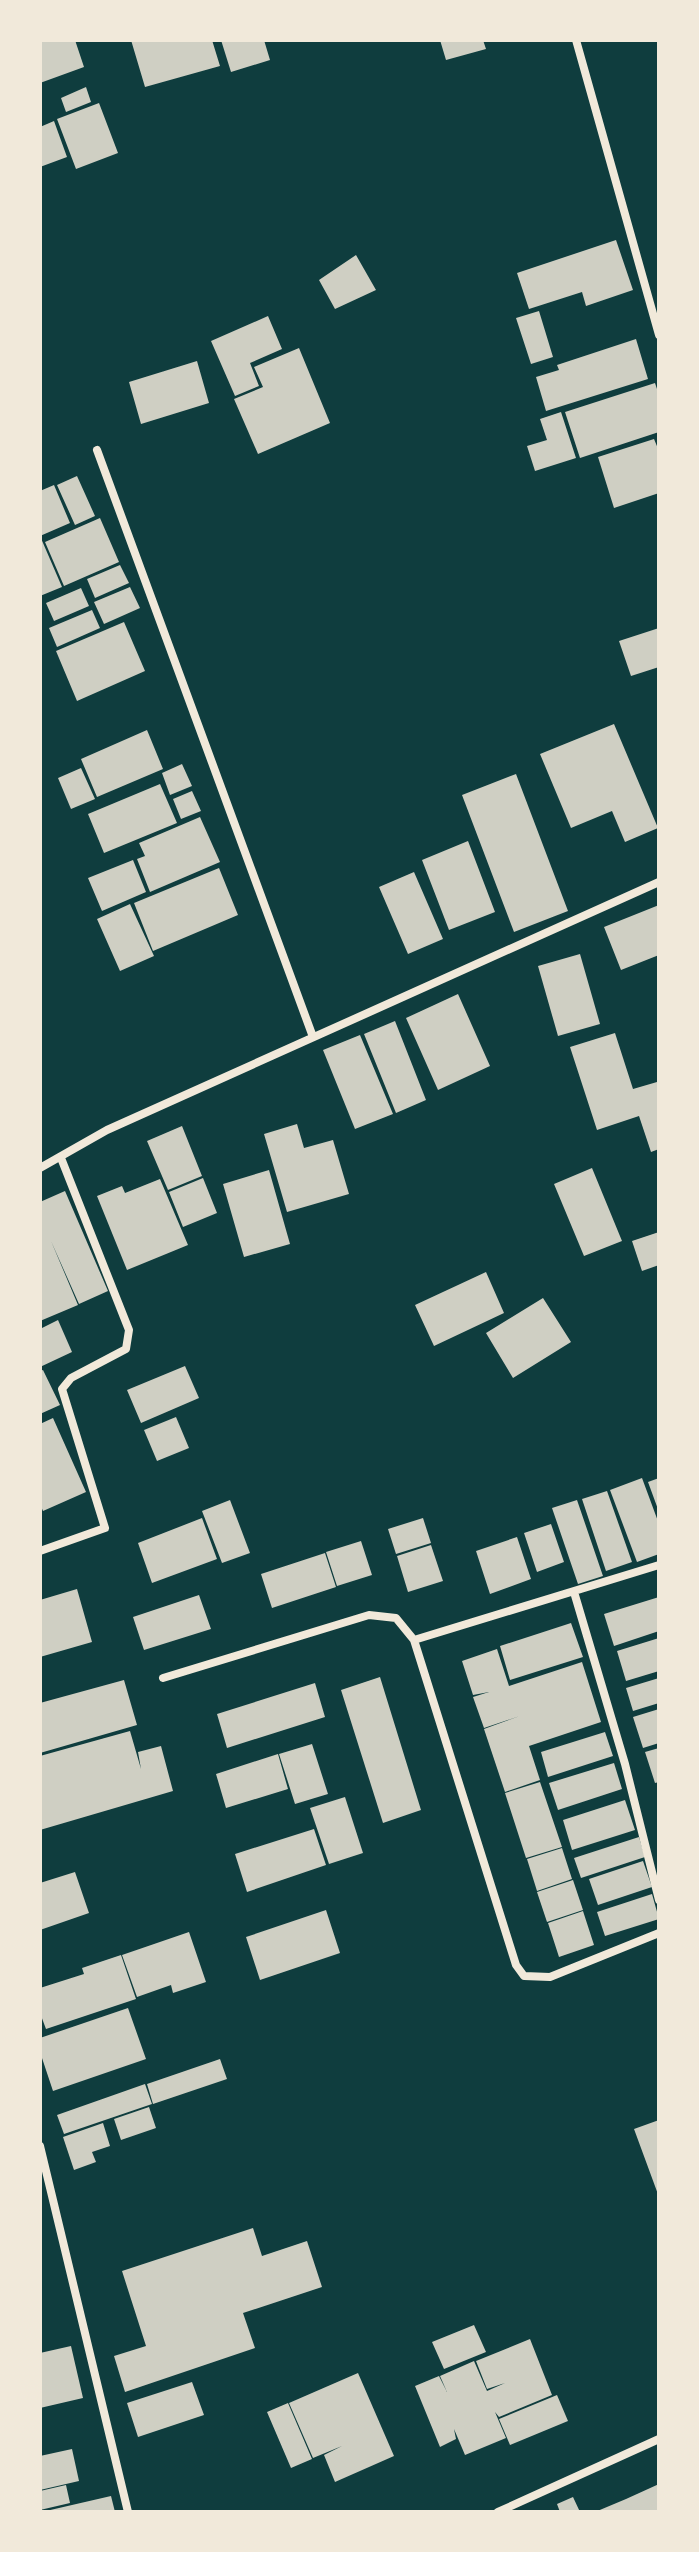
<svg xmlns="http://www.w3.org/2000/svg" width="699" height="2552" viewBox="0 0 699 2552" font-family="'Exo 2',sans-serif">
	<rect width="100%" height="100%" fill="#0f3d3e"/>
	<path fill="#cfcfc3" d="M 40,40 L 75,40 L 84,67 L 40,83 Z
		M 131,40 L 212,40 L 220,66 L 145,87 Z
		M 221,40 L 264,40 L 270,60 L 231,72 Z
		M 440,40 L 483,40 L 486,49 L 446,60 Z
		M 86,87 L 91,102 L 66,112 L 61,98 Z
		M 99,103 L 118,153 L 76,169 L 57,119 Z
		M 54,121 L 67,157 L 40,167 L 40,127 Z
		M 616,240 L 633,290 L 586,306 L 582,292 L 529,309 L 517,273 Z
		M 356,255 L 376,290 L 335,309 L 319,280 Z
		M 539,311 L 553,357 L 531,364 L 516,318 Z
		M 268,316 L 282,349 L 250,363 L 259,386 L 235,396 L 211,341 Z
		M 636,339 L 648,379 L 546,411 L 536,377 L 559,370 L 557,365 Z
		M 299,348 L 330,423 L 258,454 L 234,399 L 263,387 L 254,367 Z
		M 197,361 L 209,403 L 141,424 L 129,382 Z
		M 655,383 L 659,395 L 659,432 L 580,458 L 565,412 Z
		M 561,412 L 576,458 L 535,471 L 527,446 L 547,440 L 540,419 Z
		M 654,439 L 659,451 L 659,493 L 614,508 L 598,457 Z
		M 77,476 L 95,516 L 75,525 L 57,485 Z
		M 54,485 L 70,523 L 40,536 L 62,587 L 40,596 L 40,491 Z
		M 100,518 L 119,562 L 64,586 L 45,542 Z
		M 120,565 L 129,583 L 95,598 L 87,579 Z
		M 130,587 L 140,608 L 104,624 L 94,602 Z
		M 81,588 L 89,606 L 54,621 L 46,603 Z
		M 92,610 L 100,628 L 57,647 L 49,628 Z
		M 124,622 L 145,671 L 77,701 L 56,651 Z
		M 659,628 L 659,667 L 631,676 L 619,641 Z
		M 614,724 L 658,828 L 625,842 L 612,811 L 571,828 L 540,754 Z
		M 147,730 L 163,769 L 97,797 L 81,759 Z
		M 182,764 L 192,786 L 170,795 L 162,773 Z
		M 81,768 L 95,799 L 71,809 L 58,778 Z
		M 516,774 L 568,911 L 514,932 L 462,795 Z
		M 160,784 L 177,823 L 104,853 L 88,814 Z
		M 192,791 L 201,811 L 181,819 L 173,799 Z
		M 200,817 L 220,862 L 150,892 L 137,859 L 145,856 L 139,843 Z
		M 468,841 L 495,912 L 449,930 L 422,860 Z
		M 133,860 L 146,892 L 102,911 L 88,878 Z
		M 219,868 L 238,915 L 153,951 L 134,903 Z
		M 414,872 L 443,939 L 408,954 L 379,887 Z
		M 130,904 L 154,956 L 120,971 L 97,919 Z
		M 659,905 L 659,955 L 621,970 L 604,927 Z
		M 580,954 L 600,1024 L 558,1036 L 538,966 Z
		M 458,994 L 490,1066 L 438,1090 L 406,1018 Z
		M 395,1021 L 426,1100 L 396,1113 L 364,1034 Z
		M 615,1033 L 633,1089 L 657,1082 L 659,1088 L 659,1149 L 651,1152 L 639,1116 L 597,1130 L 570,1047 Z
		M 360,1035 L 393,1114 L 355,1129 L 323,1050 Z
		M 297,1124 L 304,1148 L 333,1140 L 349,1194 L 287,1212 L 264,1134 Z
		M 182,1126 L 202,1176 L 168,1190 L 147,1141 Z
		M 592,1168 L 622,1241 L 584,1256 L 554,1184 Z
		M 269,1170 L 290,1244 L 244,1257 L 223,1184 Z
		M 203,1178 L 217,1213 L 183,1227 L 169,1192 Z
		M 160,1179 L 188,1245 L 127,1270 L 97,1196 L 122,1186 L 125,1193 Z
		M 65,1191 L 108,1291 L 79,1304 L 51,1241 L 78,1305 L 40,1321 L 40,1202 Z
		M 659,1232 L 659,1265 L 642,1271 L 632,1241 Z
		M 486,1272 L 504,1313 L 434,1346 L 415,1305 Z
		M 543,1298 L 571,1342 L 513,1378 L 486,1333 Z
		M 58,1320 L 72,1352 L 40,1367 L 40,1329 Z
		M 185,1366 L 199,1398 L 141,1423 L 127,1390 Z
		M 43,1370 L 60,1405 L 40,1414 L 40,1371 Z
		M 176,1417 L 189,1448 L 157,1461 L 144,1430 Z
		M 53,1418 L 86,1492 L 43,1511 L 40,1504 L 40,1424 Z
		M 642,1478 L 659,1524 L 659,1554 L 637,1562 L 610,1490 Z
		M 659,1478 L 659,1512 L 648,1482 Z
		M 607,1491 L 632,1562 L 606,1571 L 582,1499 Z
		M 230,1500 L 250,1553 L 222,1563 L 202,1511 Z
		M 577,1500 L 603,1576 L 578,1584 L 552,1508 Z
		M 202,1518 L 217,1559 L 152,1583 L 138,1543 Z
		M 423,1518 L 431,1543 L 396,1554 L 388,1529 Z
		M 551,1524 L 564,1562 L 537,1572 L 524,1533 Z
		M 517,1537 L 531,1579 L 490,1594 L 476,1551 Z
		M 361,1541 L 372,1575 L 337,1586 L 326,1552 Z
		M 431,1545 L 443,1581 L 408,1592 L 397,1556 Z
		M 325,1553 L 336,1587 L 272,1608 L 261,1574 Z
		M 77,1589 L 92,1642 L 40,1657 L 40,1600 Z
		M 199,1595 L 211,1629 L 144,1650 L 133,1617 Z
		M 659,1597 L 659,1631 L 614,1646 L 604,1614 Z
		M 571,1623 L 583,1657 L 510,1680 L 500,1646 Z
		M 659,1638 L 659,1671 L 626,1681 L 617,1651 Z
		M 497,1649 L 509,1686 L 582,1662 L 601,1722 L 529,1746 L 540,1780 L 505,1792 L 484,1729 L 520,1716 L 484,1728 L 473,1697 L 489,1692 L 473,1695 L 462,1661 Z
		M 380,1677 L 421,1810 L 383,1823 L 341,1690 Z
		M 659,1678 L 659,1703 L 633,1711 L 626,1688 Z
		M 124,1680 L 137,1725 L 40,1753 L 40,1703 Z
		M 315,1683 L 325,1717 L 227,1748 L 217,1714 Z
		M 659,1709 L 659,1743 L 643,1748 L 633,1717 Z
		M 130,1731 L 141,1769 L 138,1752 L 161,1746 L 173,1791 L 40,1830 L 40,1756 Z
		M 605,1732 L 613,1756 L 548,1777 L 541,1752 Z
		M 312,1744 L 328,1794 L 295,1804 L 279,1754 Z
		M 659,1748 L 659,1782 L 655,1783 L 645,1752 Z
		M 278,1754 L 288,1789 L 226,1808 L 216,1774 Z
		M 614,1763 L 622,1789 L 558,1810 L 549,1783 Z
		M 540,1782 L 562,1847 L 526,1858 L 505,1793 Z
		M 345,1797 L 363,1853 L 329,1864 L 310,1808 Z
		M 625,1800 L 635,1830 L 572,1850 L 563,1820 Z
		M 314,1829 L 326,1865 L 247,1892 L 235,1854 Z
		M 639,1837 L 645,1857 L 581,1878 L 574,1858 Z
		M 562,1848 L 572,1879 L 537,1891 L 527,1859 Z
		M 643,1861 L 652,1887 L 598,1905 L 589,1879 Z
		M 75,1872 L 89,1913 L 40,1930 L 40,1883 Z
		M 573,1880 L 583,1910 L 547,1922 L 537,1892 Z
		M 652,1894 L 659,1919 L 605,1936 L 597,1912 Z
		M 326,1910 L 340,1953 L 260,1980 L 246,1937 Z
		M 583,1911 L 594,1945 L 559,1957 L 548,1923 Z
		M 189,1932 L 206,1982 L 173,1993 L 171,1985 L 137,1997 L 122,1955 Z
		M 121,1955 L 136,1999 L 46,2029 L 40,2013 L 40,1988 L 84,1974 L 82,1968 Z
		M 128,2008 L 146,2059 L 53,2091 L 40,2052 L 40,2038 Z
		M 220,2059 L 227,2079 L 153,2104 L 147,2084 Z
		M 145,2084 L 152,2104 L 64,2134 L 57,2115 Z
		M 149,2107 L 156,2128 L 121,2140 L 114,2119 Z
		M 659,2120 L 659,2197 L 634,2129 Z
		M 103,2123 L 110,2146 L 92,2152 L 96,2162 L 74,2170 L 63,2137 Z
		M 253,2228 L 262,2256 L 307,2241 L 322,2287 L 243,2313 L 255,2348 L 125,2392 L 114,2356 L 146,2346 L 122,2271 Z
		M 474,2325 L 486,2352 L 444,2369 L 432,2342 Z
		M 530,2339 L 552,2395 L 499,2417 L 495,2412 L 506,2438 L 465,2455 L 454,2429 L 456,2439 L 440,2447 L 415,2386 L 439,2376 L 447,2392 L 440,2376 L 474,2361 L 487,2391 L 505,2383 L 487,2389 L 476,2361 Z
		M 71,2346 L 83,2398 L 40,2408 L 40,2353 Z
		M 358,2373 L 394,2456 L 335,2482 L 324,2455 L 342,2446 L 313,2458 L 289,2403 Z
		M 192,2382 L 204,2415 L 138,2437 L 127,2403 Z
		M 557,2395 L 568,2421 L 510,2445 L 499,2419 Z
		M 288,2403 L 312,2459 L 291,2468 L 267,2412 Z
		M 72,2449 L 79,2481 L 40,2490 L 40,2456 Z
		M 659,2484 L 659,2512 L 595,2512 L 626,2499 Z
		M 66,2485 L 70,2503 L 40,2510 L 40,2491 Z
		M 111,2496 L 115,2512 L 47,2512 L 46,2511 Z
		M 573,2497 L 580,2512 L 560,2512 L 557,2504 Z"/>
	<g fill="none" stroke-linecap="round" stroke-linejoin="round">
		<path stroke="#f1e9da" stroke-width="8" d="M 576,40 L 659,335
			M 97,450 L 313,1037
			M 40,1168 L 107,1130 L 659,882
			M 40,1551 L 105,1528 L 62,1389 L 71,1378 L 126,1349 L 129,1330 L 61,1158
			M 574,1592 L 625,1764 L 659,1900
			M 414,1640 L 659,1565
			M 163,1678 L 369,1615 L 396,1618 L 414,1640 L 516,1965 L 524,1976 L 550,1977 L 659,1933
			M 40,2146 L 128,2512
			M 498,2512 L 659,2439"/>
	</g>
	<rect width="699" height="2552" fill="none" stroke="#f1e9da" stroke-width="84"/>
</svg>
